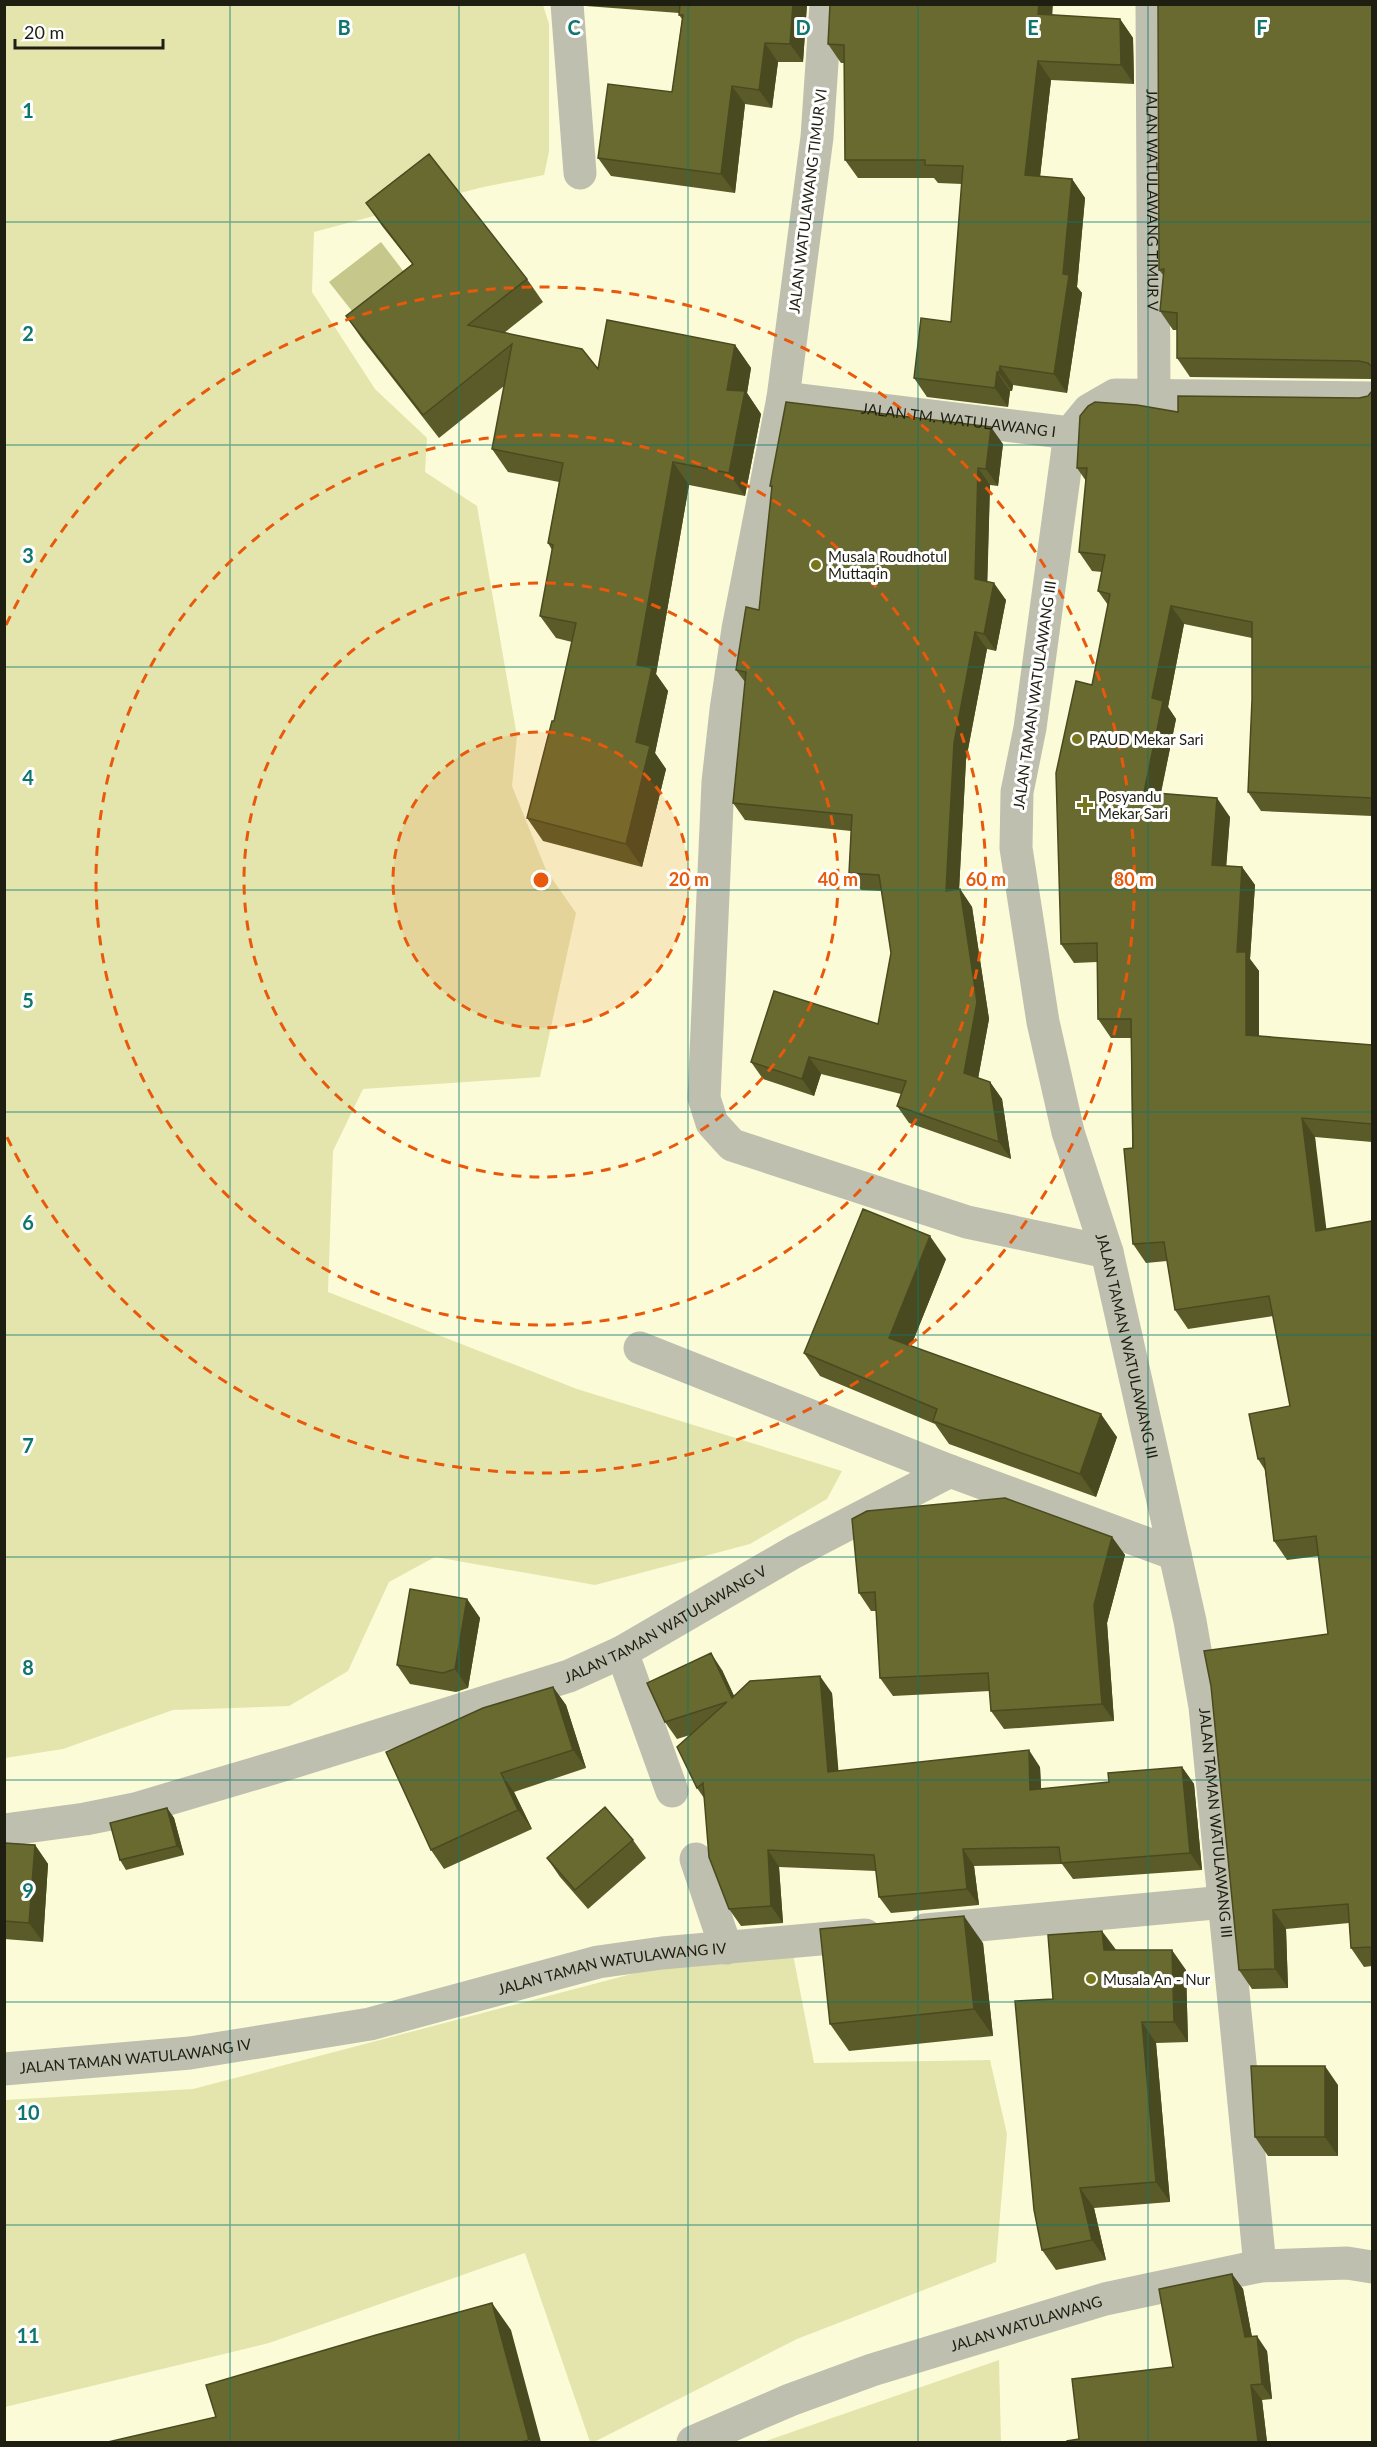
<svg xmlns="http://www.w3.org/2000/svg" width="1377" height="2447" viewBox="0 0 1377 2447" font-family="Lato,sans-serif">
	<rect width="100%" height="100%" fill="#fbfcd7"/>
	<path fill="#e4e5ad" d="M 4,5 L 543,5 L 549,24 L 549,152 L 544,175 L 479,188 L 314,232 L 312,292 L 375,389 L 427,438 L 425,472 L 477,506 L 517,736 L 512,786 L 546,870 L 576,913 L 540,1077 L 363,1089 L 333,1151 L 328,1292 L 577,1389 L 842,1471 L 827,1499 L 750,1544 L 595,1585 L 435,1557 L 389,1582 L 348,1671 L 289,1706 L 173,1710 L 63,1749 L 5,1758 Z
		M 792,1949 L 814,2063 L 990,2060 L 1007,2134 L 996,2262 L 797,2339 L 594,2442 L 590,2442 L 525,2253 L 269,2343 L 5,2407 L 5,2100 L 193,2089 L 662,1966 Z
		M 999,2360 L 1001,2442 L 763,2442 Z"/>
	<path fill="#c6c78b" d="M 381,242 L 414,285 L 363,325 L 329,282 Z"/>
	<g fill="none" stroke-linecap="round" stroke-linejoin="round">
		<g stroke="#bfbfb0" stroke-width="33">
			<path d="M 567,4 L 580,173"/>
			<path d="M 826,4 L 817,137 L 783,398 L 738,629 L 726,710 L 718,782 L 704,1098 L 712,1123 L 732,1145 L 967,1222 L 1107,1252"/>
			<path id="s1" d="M 1152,4 L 1154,396"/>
			<path id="s2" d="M 783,398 L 1070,433 L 1089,410 L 1115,395 L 1372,398"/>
			<path id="s3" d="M 1070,433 L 1030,728 L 1017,792 L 1016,848 L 1043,1022 L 1068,1132 L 1107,1252 L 1190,1621 L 1205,1707 L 1260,2266"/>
			<path d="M 640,1348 L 950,1471"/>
			<path d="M 622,1652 L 672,1791"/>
			<path id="s4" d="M 4,1830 L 85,1819 L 135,1809 L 290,1763 L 569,1676 L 622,1652 L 794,1552 L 950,1471 L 1175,1554"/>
			<path d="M 696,1859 L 726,1948"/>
			<path d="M 925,1930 L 1225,1902"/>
			<path id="s5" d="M 4,2069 L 190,2053 L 370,2024 L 598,1962 L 662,1953 L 865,1935"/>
			<path id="s6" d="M 693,2442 L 790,2400 L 872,2370 L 1105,2299 L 1260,2266 L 1347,2263 L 1372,2267"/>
		</g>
	</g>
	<path fill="#5a5b28" d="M 585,4 L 807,4 L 803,62 L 778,62 L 772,108 L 745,104 L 735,193 L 611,176 L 598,158 L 672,92 L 682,19 L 679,15 L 679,13 L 586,6 Z
		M 1372,4 L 1372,379 L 1190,377 L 1177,358 L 1177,330 L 1173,330 L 1160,311 L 1164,276 L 1159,270 Z
		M 1052,15 L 1120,19 L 1133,38 L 1134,84 L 1051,80 L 1040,177 L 1072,179 L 1085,198 L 1077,287 L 1082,293 L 1067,393 L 1013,385 L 1012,391 L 1010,391 L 1008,407 L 927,397 L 914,378 L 951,322 L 962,184 L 938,183 L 934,178 L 858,178 L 845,160 L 844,63 L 841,63 L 828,44 Z
		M 366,203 L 527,279 L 543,302 L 504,333 L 598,369 L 735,345 L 751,368 L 747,393 L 761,414 L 745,496 L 689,485 L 656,674 L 668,691 L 655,753 L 666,769 L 642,867 L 543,841 L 527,818 L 554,721 L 572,642 L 556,638 L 540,616 L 552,550 L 548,543 L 559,482 L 508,472 L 492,449 L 504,386 L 439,438 L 362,339 L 346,316 L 412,264 L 382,226 Z
		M 1372,391 L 1372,816 L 1261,811 L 1248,792 L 1252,700 L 1252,638 L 1184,624 L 1168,707 L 1176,719 L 1161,793 L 1230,817 L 1226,866 L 1242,867 L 1255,885 L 1250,959 L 1259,971 L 1259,1036 L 1372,1045 L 1372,1142 L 1315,1137 L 1372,1966 L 1364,1967 L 1351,1948 L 1349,1923 L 1286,1929 L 1288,1988 L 1252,1989 L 1239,1970 L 1328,1634 L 1319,1556 L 1287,1560 L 1274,1541 L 1265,1470 L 1258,1459 L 1290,1406 L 1273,1316 L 1188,1329 L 1175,1310 L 1167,1261 L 1146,1263 L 1133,1244 L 1131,1038 L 1111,1038 L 1098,1019 L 1097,962 L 1074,963 L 1061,944 L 1092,685 L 1108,605 L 1098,591 L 1102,572 L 1092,571 L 1079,552 L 1086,481 L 1077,468 L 1178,412 L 1359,398 L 1368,396 Z
		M 1003,444 L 998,486 L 990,485 L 987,582 L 1006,600 L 996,651 L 987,649 L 966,760 L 959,890 L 960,889 L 972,907 L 989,1019 L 978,1078 L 990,1082 L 1002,1099 L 1011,1159 L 909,1123 L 897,1106 L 901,1094 L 821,1074 L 814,1096 L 763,1079 L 751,1062 L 878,1024 L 891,953 L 882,891 L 861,890 L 849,873 L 851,831 L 745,820 L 733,803 L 745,682 L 736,670 L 759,610 L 772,489 L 770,486 Z
		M 946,1259 L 911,1346 L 1117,1437 L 1096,1497 L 949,1444 L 935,1424 L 820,1376 L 804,1353 Z
		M 1112,1537 L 1125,1555 L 1107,1623 L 1114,1721 L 1004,1729 L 991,1711 L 990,1691 L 893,1696 L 880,1678 L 876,1611 L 871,1611 L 859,1593 Z
		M 467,1599 L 480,1618 L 468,1688 L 456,1692 L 410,1684 L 397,1665 Z
		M 722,1670 L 734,1696 L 832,1693 L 838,1771 L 1040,1767 L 1041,1789 L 1109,1782 L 1182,1767 L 1194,1784 L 1202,1870 L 1073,1879 L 1062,1864 L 974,1866 L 979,1905 L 891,1913 L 879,1897 L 876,1871 L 779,1867 L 783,1923 L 741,1926 L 729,1909 L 704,1798 L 697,1788 L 690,1735 L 677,1739 L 665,1722 Z
		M 553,1687 L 566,1705 L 586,1768 L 514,1792 L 532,1829 L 444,1869 L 431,1850 Z
		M 167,1808 L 174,1818 L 184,1855 L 126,1870 L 120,1860 Z
		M 633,1840 L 646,1858 L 588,1909 L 560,1877 L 547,1858 Z
		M 4,1843 L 35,1845 L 48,1864 L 43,1942 L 4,1939 Z
		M 983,1943 L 993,2036 L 849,2051 L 830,2024 Z
		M 1116,1950 L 1186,1970 L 1188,2042 L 1156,2043 L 1170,2202 L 1094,2208 L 1106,2260 L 1056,2270 L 1042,2250 L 1053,1999 Z
		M 1338,2085 L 1338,2156 L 1268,2156 L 1255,2137 Z
		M 1232,2274 L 1243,2289 L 1252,2337 L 1267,2351 L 1272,2399 L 1262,2400 L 1267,2442 L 1079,2439 L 1173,2367 Z"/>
	<path fill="#4a4a21" d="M 793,4 L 807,4 L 803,62 L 790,44 Z
		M 1039,4 L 1053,4 L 1051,33 L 1038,14 Z
		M 1120,19 L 1133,38 L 1134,84 L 1121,65 Z
		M 765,43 L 778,62 L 772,108 L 759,90 Z
		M 1038,61 L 1051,80 L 1038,194 L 1025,175 Z
		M 732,86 L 745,104 L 735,193 L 721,174 Z
		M 1072,179 L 1085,198 L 1077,287 L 1082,293 L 1067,393 L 1054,374 Z
		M 735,345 L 751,368 L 747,393 L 761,414 L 745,496 L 729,473 L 727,390 Z
		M 1000,366 L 1013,385 L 1012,391 L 999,373 Z
		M 997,372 L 1010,391 L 1008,407 L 995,388 Z
		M 991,427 L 1003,444 L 998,486 L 986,469 Z
		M 673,462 L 689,485 L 656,674 L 668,691 L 655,753 L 666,769 L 642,867 L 626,844 L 637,665 Z
		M 978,468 L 990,485 L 987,596 L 975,579 Z
		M 994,583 L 1006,600 L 996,651 L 984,634 Z
		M 1171,606 L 1184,624 L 1168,707 L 1176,719 L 1157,811 L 1144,792 L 1152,698 Z
		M 975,632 L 987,649 L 966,760 L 958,909 L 946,891 L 954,743 Z
		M 1217,798 L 1230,817 L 1225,883 L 1212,865 Z
		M 1242,867 L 1255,885 L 1250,959 L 1259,971 L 1259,1053 L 1246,1035 L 1237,952 Z
		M 960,889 L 972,907 L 989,1019 L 976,1090 L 964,1073 Z
		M 809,1057 L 821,1074 L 814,1096 L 802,1079 Z
		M 990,1082 L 1002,1099 L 1011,1159 L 999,1142 Z
		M 1302,1118 L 1315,1137 L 1329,1250 L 1316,1231 Z
		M 930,1236 L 946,1259 L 905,1361 L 889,1338 Z
		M 1101,1414 L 1117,1437 L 1096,1497 L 1080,1474 Z
		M 1112,1537 L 1125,1555 L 1107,1623 L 1114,1721 L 1102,1704 L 1094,1605 Z
		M 467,1599 L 480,1618 L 468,1688 L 455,1669 Z
		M 711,1653 L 722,1670 L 743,1715 L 732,1698 Z
		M 820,1676 L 832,1693 L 840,1789 L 828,1772 Z
		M 553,1687 L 566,1705 L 586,1768 L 573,1750 Z
		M 1029,1750 L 1040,1767 L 1042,1806 L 1030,1790 Z
		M 1182,1767 L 1194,1784 L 1202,1870 L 1190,1853 Z
		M 501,1773 L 514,1792 L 532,1829 L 518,1810 Z
		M 167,1808 L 174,1818 L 184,1855 L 177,1846 Z
		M 35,1845 L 48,1864 L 43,1942 L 29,1923 Z
		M 963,1849 L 974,1866 L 979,1905 L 967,1889 Z
		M 768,1850 L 779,1867 L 783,1923 L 771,1906 Z
		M 1273,1910 L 1286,1929 L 1288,1988 L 1275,1969 Z
		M 964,1916 L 983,1943 L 993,2036 L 974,2009 Z
		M 1102,1931 L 1117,1951 L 1104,1950 Z
		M 1172,1950 L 1186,1970 L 1188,2042 L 1174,2022 Z
		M 1142,2022 L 1156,2043 L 1170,2202 L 1156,2182 Z
		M 1325,2066 L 1338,2085 L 1338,2156 L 1325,2137 Z
		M 1080,2188 L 1094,2208 L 1106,2260 L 1092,2240 Z
		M 1232,2274 L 1243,2289 L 1255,2353 L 1245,2337 Z
		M 492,2303 L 511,2330 L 541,2442 L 531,2442 L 529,2440 Z
		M 1257,2336 L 1267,2351 L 1272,2399 L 1262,2384 Z
		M 1251,2385 L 1262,2400 L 1267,2442 L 1258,2442 Z"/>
	<path fill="#696a2f" stroke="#4a4a21" stroke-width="1.5" d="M 680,4 L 793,4 L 790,44 L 765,43 L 759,90 L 732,86 L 721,174 L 598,158 L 608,84 L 672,92 L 683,15 L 679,15 Z
		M 830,4 L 1039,4 L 1038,14 L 1120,19 L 1121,65 L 1038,61 L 1025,175 L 1072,179 L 1063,274 L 1069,275 L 1054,374 L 1000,366 L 999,373 L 997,372 L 995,388 L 914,378 L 921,318 L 951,322 L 963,166 L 925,165 L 925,160 L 845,160 L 844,45 L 828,44 Z
		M 1158,4 L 1372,4 L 1372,367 L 1368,363 L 1359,361 L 1177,358 L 1177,313 L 1160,311 L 1164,269 L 1159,270 Z
		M 429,154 L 527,279 L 468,325 L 582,349 L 598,369 L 607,320 L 735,345 L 727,390 L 745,391 L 729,473 L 673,462 L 637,665 L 652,668 L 636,742 L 650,746 L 626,844 L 527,818 L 552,721 L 554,721 L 576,623 L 540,616 L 553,545 L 548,543 L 563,463 L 492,449 L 512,344 L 423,415 L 346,316 L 413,264 L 366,203 Z
		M 1372,391 L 1372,798 L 1248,792 L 1252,700 L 1252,622 L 1171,606 L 1152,698 L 1163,701 L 1144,792 L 1217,798 L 1212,865 L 1242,867 L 1237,952 L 1246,952 L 1246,1035 L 1372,1045 L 1372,1124 L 1302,1118 L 1316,1231 L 1372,1221 L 1372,1968 L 1371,1947 L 1351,1948 L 1348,1904 L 1273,1910 L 1275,1969 L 1239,1970 L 1211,1686 L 1204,1651 L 1328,1634 L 1316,1536 L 1274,1541 L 1264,1458 L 1258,1459 L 1249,1414 L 1290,1406 L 1269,1296 L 1175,1310 L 1164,1242 L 1133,1244 L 1124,1149 L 1133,1148 L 1131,1019 L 1098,1019 L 1097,943 L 1061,944 L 1056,773 L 1076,681 L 1092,685 L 1110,594 L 1098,591 L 1105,555 L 1079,552 L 1087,468 L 1077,468 L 1080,416 L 1088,406 L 1095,402 L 1137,405 L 1178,412 L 1178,396 L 1359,398 L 1368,396 Z
		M 786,402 L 991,427 L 986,469 L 978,468 L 975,579 L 994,583 L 984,634 L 975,632 L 954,743 L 946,891 L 960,889 L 977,1002 L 964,1073 L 990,1082 L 999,1142 L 897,1106 L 906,1081 L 809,1057 L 802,1079 L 751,1062 L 774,991 L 878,1024 L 891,953 L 879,875 L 849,873 L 852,815 L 733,803 L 746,672 L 736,670 L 746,607 L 759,610 L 772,486 L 770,486 Z
		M 863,1209 L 930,1236 L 889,1338 L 1101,1414 L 1080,1474 L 933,1421 L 937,1409 L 804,1353 Z
		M 1005,1498 L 1112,1537 L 1094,1605 L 1102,1704 L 991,1711 L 988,1673 L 880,1678 L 875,1592 L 859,1593 L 852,1519 L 867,1511 Z
		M 410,1589 L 467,1599 L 455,1669 L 443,1673 L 397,1665 Z
		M 711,1653 L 732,1698 L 750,1681 L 820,1676 L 828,1772 L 1029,1750 L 1030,1790 L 1109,1782 L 1108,1773 L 1182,1767 L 1190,1853 L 1061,1863 L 1059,1847 L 963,1849 L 967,1889 L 879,1897 L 874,1855 L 768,1850 L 771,1906 L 729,1909 L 709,1857 L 703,1783 L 697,1788 L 677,1747 L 727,1702 L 665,1722 L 647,1683 Z
		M 553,1687 L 573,1750 L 501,1773 L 518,1810 L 431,1850 L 386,1752 L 483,1708 Z
		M 605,1807 L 633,1840 L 575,1890 L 547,1858 Z
		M 167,1808 L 177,1846 L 120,1860 L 110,1823 Z
		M 4,1843 L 35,1845 L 29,1923 L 4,1921 Z
		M 964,1916 L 974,2009 L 830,2024 L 820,1929 Z
		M 1102,1931 L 1104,1950 L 1172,1950 L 1174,2022 L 1142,2022 L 1156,2182 L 1080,2188 L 1092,2240 L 1042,2250 L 1034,2210 L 1015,2001 L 1053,1999 L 1048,1935 Z
		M 1251,2066 L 1325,2066 L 1325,2137 L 1255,2137 Z
		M 1232,2274 L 1245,2337 L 1257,2336 L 1262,2384 L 1251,2385 L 1258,2442 L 1067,2442 L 1067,2441 L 1079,2439 L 1072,2379 L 1173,2367 L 1159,2289 Z
		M 492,2303 L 529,2440 L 521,2442 L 108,2442 L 216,2417 L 206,2385 L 376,2335 Z"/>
	<path fill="none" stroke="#0f766e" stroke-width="1.5" stroke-opacity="0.55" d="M 230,4 L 230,2442M 459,4 L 459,2442M 688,4 L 688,2442M 918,4 L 918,2442M 1148,4 L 1148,2442M 4,222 L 1372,222M 4,445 L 1372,445M 4,667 L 1372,667M 4,890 L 1372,890M 4,1112 L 1372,1112M 4,1335 L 1372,1335M 4,1557 L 1372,1557M 4,1780 L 1372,1780M 4,2002 L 1372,2002M 4,2225 L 1372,2225"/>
	<circle cx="541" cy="880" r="148" fill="#e8590c" fill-opacity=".12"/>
	<g fill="none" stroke="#e8590c" stroke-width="3" stroke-dasharray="10 8">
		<circle cx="541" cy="880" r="148"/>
		<circle cx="541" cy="880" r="297"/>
		<circle cx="541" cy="880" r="445"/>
		<path d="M6 625A593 593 0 1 1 6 1135"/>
	</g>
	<g fill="#78771e" stroke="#fff" stroke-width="2">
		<circle cx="816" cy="565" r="6"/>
		<circle cx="1077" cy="739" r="6"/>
		<path d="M1082 796h6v6h6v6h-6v6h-6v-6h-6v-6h6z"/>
		<circle cx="1091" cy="1979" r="6"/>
	</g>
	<g text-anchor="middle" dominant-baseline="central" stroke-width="6" stroke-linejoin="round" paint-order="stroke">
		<g font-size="15" fill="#1e1e11" stroke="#fff">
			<text stroke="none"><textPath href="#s1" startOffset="196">JALAN WATULAWANG TIMUR V</textPath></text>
			<text transform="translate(807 201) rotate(-83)">JALAN WATULAWANG TIMUR VI</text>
			<text stroke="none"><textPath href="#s2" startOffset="177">JALAN TM. WATULAWANG I</textPath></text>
			<text transform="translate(1034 695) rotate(-82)">JALAN TAMAN WATULAWANG III</text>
			<text stroke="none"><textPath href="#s3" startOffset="930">JALAN TAMAN WATULAWANG III</textPath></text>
			<text stroke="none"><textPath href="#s4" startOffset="696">JALAN TAMAN WATULAWANG V</textPath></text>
			<text stroke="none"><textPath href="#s3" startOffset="1416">JALAN TAMAN WATULAWANG III</textPath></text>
			<text stroke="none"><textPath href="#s5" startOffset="618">JALAN TAMAN WATULAWANG IV</textPath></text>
			<text stroke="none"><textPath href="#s5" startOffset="132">JALAN TAMAN WATULAWANG IV</textPath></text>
			<text stroke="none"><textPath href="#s6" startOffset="354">JALAN WATULAWANG</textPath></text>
		</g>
		<g font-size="15" fill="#1e1e11" stroke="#fff" text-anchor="start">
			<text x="828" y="556">Musala Roudhotul<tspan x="828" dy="17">Muttaqin</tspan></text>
			<text x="1089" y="739">PAUD Mekar Sari</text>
			<text x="1098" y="796">Posyandu<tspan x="1098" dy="17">Mekar Sari</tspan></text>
			<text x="1103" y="1979">Musala An - Nur</text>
		</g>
	</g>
	<g font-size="20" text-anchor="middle" font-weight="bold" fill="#0f766e" stroke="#fff" stroke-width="6" stroke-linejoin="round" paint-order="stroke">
		<text x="344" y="35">B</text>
		<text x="574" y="35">C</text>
		<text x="803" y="35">D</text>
		<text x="1033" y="35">E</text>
		<text x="1262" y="35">F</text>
		<text x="28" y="118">1</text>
		<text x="28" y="341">2</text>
		<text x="28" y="563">3</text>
		<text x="28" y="785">4</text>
		<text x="28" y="1008">5</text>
		<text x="28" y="1230">6</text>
		<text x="28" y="1453">7</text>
		<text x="28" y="1675">8</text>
		<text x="28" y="1898">9</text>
		<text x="28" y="2120">10</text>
		<text x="28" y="2343">11</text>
	</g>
	<circle cx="541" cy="880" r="9" fill="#e8590c" stroke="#fff" stroke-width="3"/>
	<g font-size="18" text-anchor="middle" font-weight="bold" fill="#e8590c" stroke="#fff" stroke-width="6" stroke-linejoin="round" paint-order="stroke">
		<text x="689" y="886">20 m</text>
		<text x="838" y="886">40 m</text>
		<text x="986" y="886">60 m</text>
		<text x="1134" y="886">80 m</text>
	</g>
	<rect width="1377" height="2447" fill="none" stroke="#1e1e11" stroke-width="12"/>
	<path d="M15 39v9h148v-9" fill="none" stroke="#1e1e11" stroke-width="3"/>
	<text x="24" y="39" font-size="18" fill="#1e1e11" stroke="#ffffff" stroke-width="4.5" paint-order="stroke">20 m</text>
</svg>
